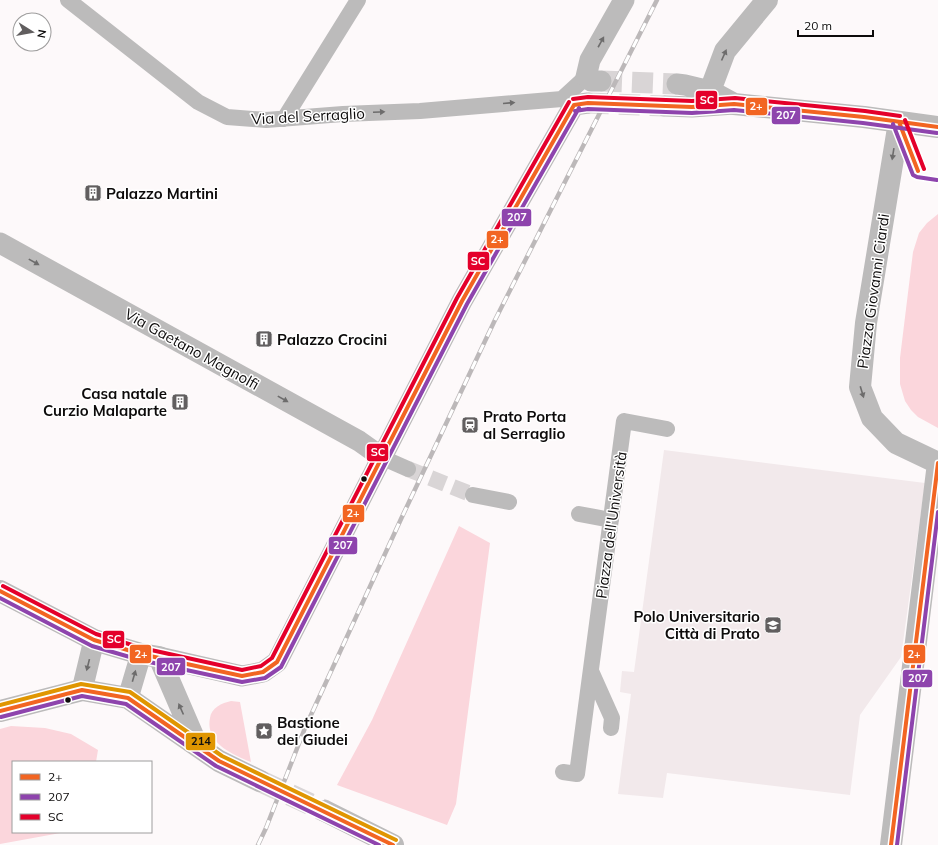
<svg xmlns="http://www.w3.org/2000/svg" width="938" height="845" viewBox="0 0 938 845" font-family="Mulish,sans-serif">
	<rect width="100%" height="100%" fill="#fdf9fa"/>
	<path fill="#f2e9eb" d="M 664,450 L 925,483 L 901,657 L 860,715 L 850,795 L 667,773 L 663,798 L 618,794 L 631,694 L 620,692 L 622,671 L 634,672 Z"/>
	<path fill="#fbd6dc" d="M 938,214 L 938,428 L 918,417 L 911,410 L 905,401 L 900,384 L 900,358 L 913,252 L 919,233 L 927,223 Z
		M 459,526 L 490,543 L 456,804 L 447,825 L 337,785 L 372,720 Z
		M 231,701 L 240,702 L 251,762 C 232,754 205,743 210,718 C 211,708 222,703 231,701 Z
		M 11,726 L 45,728 L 71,734 L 98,750 L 96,762 L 13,762 L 13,832 L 66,832 L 0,844 L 0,729 Z"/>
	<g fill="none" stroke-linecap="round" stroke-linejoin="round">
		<path stroke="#d9d5d6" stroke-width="16" stroke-dasharray="16 8" stroke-linecap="butt" d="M 408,469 L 473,495"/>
		<path stroke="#d9d5d6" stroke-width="21" stroke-dasharray="21 10" stroke-linecap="butt" d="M 601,81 L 677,84
			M 588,103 L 665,106"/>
		<path stroke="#d9d5d6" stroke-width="22" stroke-dasharray="22 11" stroke-linecap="butt" d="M 260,781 L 325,811"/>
		<path stroke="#bcbbbb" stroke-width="16" d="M 68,0 L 198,102 L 227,117 L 266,120 L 343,114 L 420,111 L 562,99 L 574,105
			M 562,99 L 586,77
			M 284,119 L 358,0
			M 383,458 L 408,469
			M 473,495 L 509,502
			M 579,514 L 611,520
			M 591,671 L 612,718 L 611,728
			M 563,772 L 577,774 L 624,421 L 667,429"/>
		<path stroke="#bcbbbb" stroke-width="21" d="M 601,81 L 591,81 L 586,77 L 590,60 L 624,0
			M 677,84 L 685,85 L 710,91
			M 665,106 L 692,107 L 734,104
			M 0,243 L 359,441 L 383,458
			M 159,657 L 242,676 L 263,672 L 277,662 L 462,301 L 574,105 L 588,103
			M 82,690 L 94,640
			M 128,698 L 141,654"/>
		<path stroke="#bcbbbb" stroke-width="22" d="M 767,0 L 725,51 L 710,91 L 734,104 L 864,117 L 938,127
			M 899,122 L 866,323 L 860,387 L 872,418 L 896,443 L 938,463
			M 0,591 L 94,640 L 141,654 L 159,657 L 197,745
			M 0,711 L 82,690 L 128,698 L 219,761 L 260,781
			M 325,811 L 393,845
			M 891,845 L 938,463"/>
		<g stroke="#bcb8b9" stroke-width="4.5">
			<path id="rail" d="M 258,845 L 266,828 L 305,728 L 401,519 L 494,322 L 657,0"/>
		</g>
		<use href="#rail" stroke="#fff" stroke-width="3" stroke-dasharray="9" stroke-linecap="butt"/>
		<g stroke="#fff" stroke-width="7">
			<path id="bus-1" d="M 574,105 L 588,103 L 692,107 L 734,104 L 864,117 L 938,127
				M 899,122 L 918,171
				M 0,591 L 94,640 L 141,654 L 242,676 L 263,672 L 277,662 L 462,301 L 574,105
				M 0,711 L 82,690 L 128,698 L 219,761 L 393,845
				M 891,845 L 938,463"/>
		</g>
		<g stroke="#fff" stroke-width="7">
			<path id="bus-2" d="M 575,111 L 588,109 L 692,113 L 734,110 L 863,123 L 937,133
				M 893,124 L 913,175 L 917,177 L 937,180
				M 0,598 L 92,646 L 140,660 L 242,682 L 265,678 L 281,667 L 467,304 L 579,108
				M 1,717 L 82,696 L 126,704 L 216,766 L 379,845
				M 897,845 L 938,512"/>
		</g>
		<g stroke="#fff" stroke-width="7">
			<path id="bus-3" d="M 573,99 L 588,97 L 692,101 L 735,98 L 865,111 L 900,116
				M 905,120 L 924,169
				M 3,586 L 96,634 L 142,648 L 242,670 L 261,666 L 272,658 L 457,298 L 569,102"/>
		</g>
		<g stroke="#fff" stroke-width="7">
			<path id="bus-4" d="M 0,705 L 81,684 L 130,692 L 222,756 L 396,840"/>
		</g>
		<use href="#bus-1" stroke="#f26522" stroke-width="4"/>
		<use href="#bus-2" stroke="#8e44ad" stroke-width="4"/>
		<use href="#bus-3" stroke="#e4002b" stroke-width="4"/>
		<use href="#bus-4" stroke="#e09601" stroke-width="4"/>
	</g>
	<defs><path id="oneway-solid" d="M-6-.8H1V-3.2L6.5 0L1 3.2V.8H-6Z"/></defs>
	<g fill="#6d6c6c">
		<use href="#oneway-solid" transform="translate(601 42) rotate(-61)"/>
		<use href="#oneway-solid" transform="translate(724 55) rotate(-66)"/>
		<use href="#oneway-solid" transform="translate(509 103) rotate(-5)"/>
		<use href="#oneway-solid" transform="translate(379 112) rotate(-3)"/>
		<use href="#oneway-solid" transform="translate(893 154) rotate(99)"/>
		<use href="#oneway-solid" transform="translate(34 262) rotate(29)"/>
		<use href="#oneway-solid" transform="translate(862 392) rotate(73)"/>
		<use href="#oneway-solid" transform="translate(283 399) rotate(29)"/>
		<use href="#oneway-solid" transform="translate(88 665) rotate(104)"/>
		<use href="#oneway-solid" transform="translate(134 676) rotate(-74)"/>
		<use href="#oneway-solid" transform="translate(181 709) rotate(-114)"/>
	</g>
	<defs>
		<g id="building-square" transform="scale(0.9)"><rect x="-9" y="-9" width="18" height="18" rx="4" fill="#615e5f" stroke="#fff"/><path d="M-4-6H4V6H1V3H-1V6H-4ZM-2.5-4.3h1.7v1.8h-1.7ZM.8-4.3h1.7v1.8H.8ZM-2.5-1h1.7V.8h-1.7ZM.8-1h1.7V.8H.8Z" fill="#fff"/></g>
		<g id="station-square" transform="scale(0.9)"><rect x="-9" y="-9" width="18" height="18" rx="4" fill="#615e5f" stroke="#fff"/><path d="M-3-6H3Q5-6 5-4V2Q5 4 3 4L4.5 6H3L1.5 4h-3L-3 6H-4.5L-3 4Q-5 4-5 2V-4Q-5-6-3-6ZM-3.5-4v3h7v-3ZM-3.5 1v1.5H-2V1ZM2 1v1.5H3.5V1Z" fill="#fff"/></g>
		<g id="university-square" transform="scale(0.9)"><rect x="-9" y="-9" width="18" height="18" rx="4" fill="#615e5f" stroke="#fff"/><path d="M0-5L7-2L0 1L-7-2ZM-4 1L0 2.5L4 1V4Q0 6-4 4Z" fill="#fff"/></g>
		<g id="sight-square" transform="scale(0.9)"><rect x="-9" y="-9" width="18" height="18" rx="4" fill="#615e5f" stroke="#fff"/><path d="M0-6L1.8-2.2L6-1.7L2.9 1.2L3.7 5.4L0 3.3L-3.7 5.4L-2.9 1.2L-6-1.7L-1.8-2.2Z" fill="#fff"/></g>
	</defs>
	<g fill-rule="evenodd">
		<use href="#building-square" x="93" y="193"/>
		<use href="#building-square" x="264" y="339"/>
		<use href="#building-square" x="180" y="402"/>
		<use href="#station-square" x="470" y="425"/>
		<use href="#university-square" x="773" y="625"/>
		<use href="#sight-square" x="264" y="731"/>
	</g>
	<g fill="#0d0b0b" stroke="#fff" stroke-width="1.5">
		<circle cx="364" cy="479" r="3.5"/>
		<circle cx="68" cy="700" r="3.5"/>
	</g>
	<g text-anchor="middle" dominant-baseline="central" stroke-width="3" stroke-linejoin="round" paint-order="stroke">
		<g font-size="15" fill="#0d0b0b" stroke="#fff">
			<text transform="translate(308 116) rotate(-3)">Via del Serraglio</text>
			<text transform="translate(873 291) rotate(-82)">Piazza Giovanni Ciardi</text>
			<text transform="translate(192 349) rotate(29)">Via Gaetano Magnolfi</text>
			<text transform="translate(611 525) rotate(-82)">Piazza dell'Università</text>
		</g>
		<g font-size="15" font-weight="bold" fill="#0d0b0b" stroke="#fff" text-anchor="start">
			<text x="106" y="193">Palazzo Martini</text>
			<text x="277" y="339">Palazzo Crocini</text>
			<text x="167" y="393" text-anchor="end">Casa natale<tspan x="167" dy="17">Curzio Malaparte</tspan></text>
			<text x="483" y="416">Prato Porta<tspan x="483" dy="17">al Serraglio</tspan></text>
			<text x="760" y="616" text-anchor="end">Polo Universitario<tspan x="760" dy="17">Città di Prato</tspan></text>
			<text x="277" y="722">Bastione<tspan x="277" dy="17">dei Giudei</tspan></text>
		</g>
	</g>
	<g stroke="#fff" stroke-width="1.5">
		<rect x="695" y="90" width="23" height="20" rx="4" fill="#e4002b"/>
		<rect x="745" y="97" width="23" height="19" rx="4" fill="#f26522"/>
		<rect x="771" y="106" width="30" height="19" rx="4" fill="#8e44ad"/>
		<rect x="501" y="208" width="31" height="19" rx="4" fill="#8e44ad"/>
		<rect x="486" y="230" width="23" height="19" rx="4" fill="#f26522"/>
		<rect x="467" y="251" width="23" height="20" rx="4" fill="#e4002b"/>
		<rect x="366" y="443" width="23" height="19" rx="4" fill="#e4002b"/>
		<rect x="342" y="504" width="23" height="19" rx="4" fill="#f26522"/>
		<rect x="328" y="536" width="30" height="19" rx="4" fill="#8e44ad"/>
		<rect x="102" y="630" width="23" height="19" rx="4" fill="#e4002b"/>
		<rect x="129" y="644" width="23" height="20" rx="4" fill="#f26522"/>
		<rect x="903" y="644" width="23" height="20" rx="4" fill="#f26522"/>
		<rect x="156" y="657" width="30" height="19" rx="4" fill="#8e44ad"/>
		<rect x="902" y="669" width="31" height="19" rx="4" fill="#8e44ad"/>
		<rect x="185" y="732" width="31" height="19" rx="4" fill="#e09601"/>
	</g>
	<g font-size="11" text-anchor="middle" font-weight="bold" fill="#fff">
		<text x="707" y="104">SC</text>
		<text x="756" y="110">2+</text>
		<text x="786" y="119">207</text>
		<text x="517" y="221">207</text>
		<text x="497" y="243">2+</text>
		<text x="478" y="265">SC</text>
		<text x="378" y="456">SC</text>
		<text x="353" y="517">2+</text>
		<text x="343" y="549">207</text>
		<text x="114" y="643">SC</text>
		<text x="141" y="658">2+</text>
		<text x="914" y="658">2+</text>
		<text x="171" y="671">207</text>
		<text x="918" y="682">207</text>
	</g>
	<g font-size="11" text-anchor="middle" font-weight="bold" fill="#111">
		<text x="201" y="745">214</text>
	</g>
	<rect x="12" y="761" width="140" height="72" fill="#ffffff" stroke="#9e9d9d"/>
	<rect x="20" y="774" width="20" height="6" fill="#f26522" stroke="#9e9d9d"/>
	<text x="48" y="781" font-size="12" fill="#0d0b0b">2+</text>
	<rect x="20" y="794" width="20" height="6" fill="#8e44ad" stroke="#9e9d9d"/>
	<text x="48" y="801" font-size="12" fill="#0d0b0b">207</text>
	<rect x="20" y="814" width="20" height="6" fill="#e4002b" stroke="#9e9d9d"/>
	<text x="48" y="821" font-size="12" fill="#0d0b0b">SC</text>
	<g transform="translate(32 32) rotate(101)"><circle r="19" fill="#ffffff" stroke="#9e9d9d"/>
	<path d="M0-3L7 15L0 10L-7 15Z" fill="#615e5f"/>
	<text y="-6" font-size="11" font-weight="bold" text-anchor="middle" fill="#0d0b0b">N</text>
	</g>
	<path d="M798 30v6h75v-6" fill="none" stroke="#0d0b0b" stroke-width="2"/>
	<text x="804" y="30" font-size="12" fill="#0d0b0b" stroke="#ffffff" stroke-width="3" paint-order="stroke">20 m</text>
</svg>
